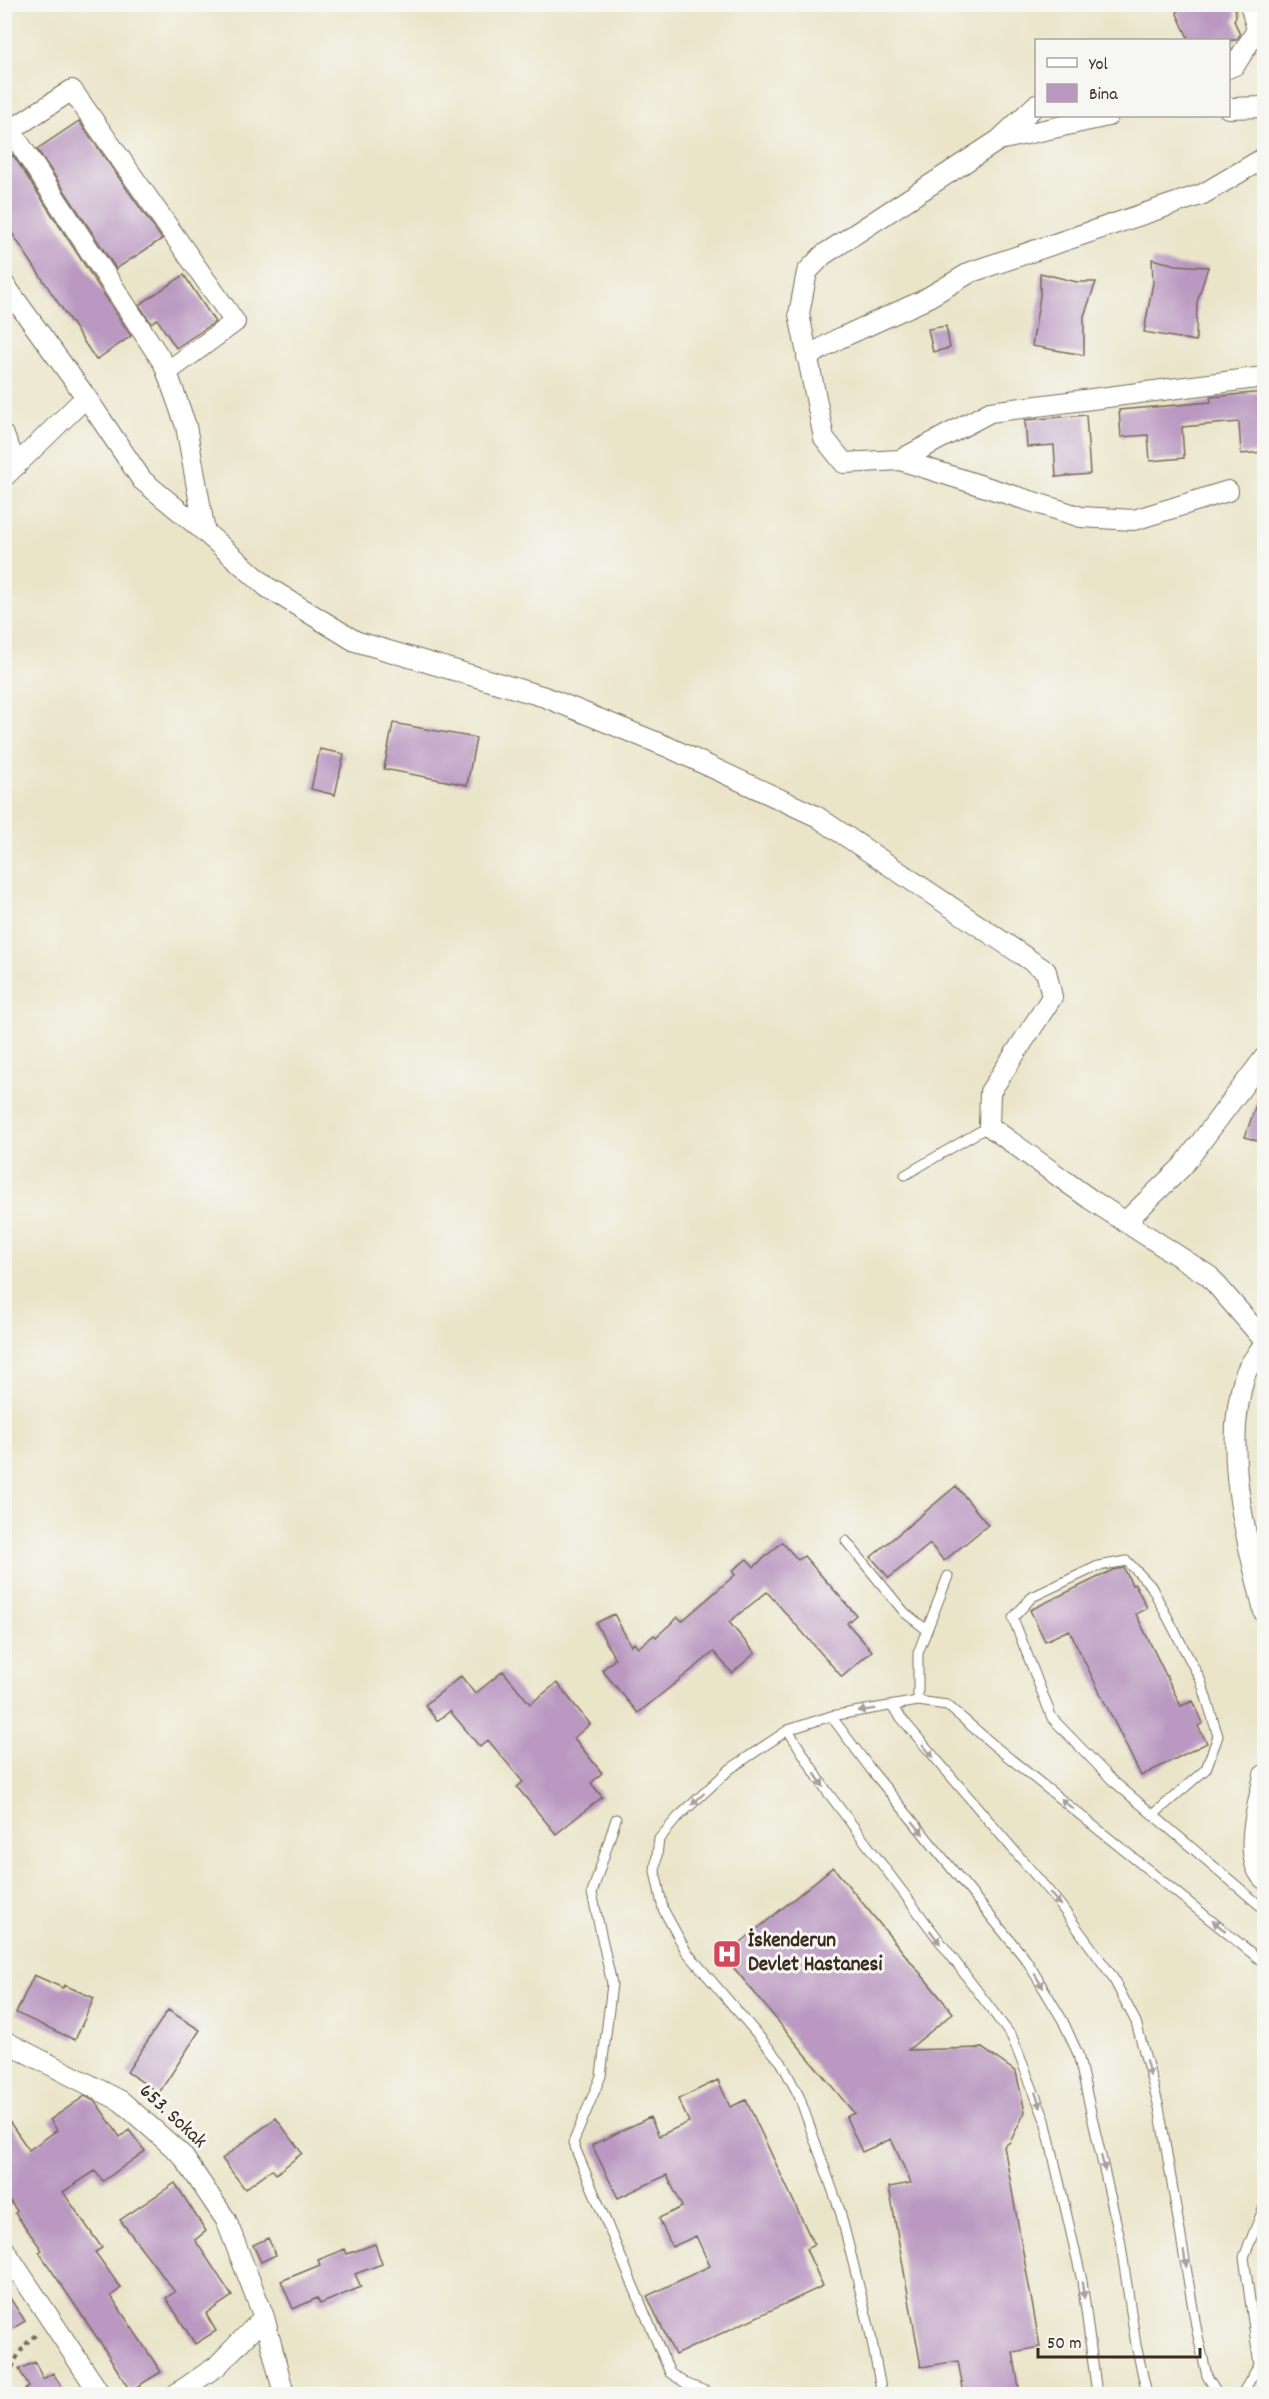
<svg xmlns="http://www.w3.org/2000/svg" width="1269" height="2399" viewBox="0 0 1269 2399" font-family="Dekko,sans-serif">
	<rect width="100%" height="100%" fill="#f6f6f2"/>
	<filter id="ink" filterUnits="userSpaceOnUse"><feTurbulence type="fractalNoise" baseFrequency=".0167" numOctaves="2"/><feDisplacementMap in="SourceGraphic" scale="12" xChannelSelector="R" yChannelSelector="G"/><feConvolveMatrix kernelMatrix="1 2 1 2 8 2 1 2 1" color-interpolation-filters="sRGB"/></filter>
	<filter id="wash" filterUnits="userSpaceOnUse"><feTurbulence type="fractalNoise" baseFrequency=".008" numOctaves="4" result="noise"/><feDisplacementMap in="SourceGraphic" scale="24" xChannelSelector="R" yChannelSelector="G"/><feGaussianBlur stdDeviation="1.35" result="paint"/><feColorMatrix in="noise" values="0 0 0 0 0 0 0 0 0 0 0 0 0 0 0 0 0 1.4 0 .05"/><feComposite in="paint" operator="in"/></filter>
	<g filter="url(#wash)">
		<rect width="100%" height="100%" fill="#eae5c9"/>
		<g id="blocks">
			<path fill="#ba98c1" d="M 1179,4 L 1235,4 L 1236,17 L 1234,20 L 1240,35 L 1236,40 L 1189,40 L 1177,14 Z
				M 79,121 L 162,239 L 116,269 L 37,149 Z
				M 13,155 L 131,336 L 96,360 L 4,221 L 4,160 Z
				M 1152,259 L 1176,265 L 1208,267 L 1197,302 L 1196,341 L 1144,332 L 1153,282 Z
				M 1040,273 L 1077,282 L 1096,282 L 1084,316 L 1084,355 L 1032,346 L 1040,296 Z
				M 184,275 L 215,322 L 176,348 L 157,319 L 151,323 L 139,305 Z
				M 946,326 L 950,348 L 933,352 L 928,329 Z
				M 1264,392 L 1264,452 L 1241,454 L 1239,422 L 1182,427 L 1184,458 L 1150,461 L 1148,435 L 1121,437 L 1119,410 L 1211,402 L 1210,397 Z
				M 1086,415 L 1090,474 L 1056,477 L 1054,445 L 1027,447 L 1025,420 Z
				M 393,723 L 476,738 L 467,785 L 384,769 Z
				M 320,749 L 344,754 L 335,795 L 311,789 Z
				M 1262,1087 L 1264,1088 L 1264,1143 L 1245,1137 Z
				M 956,1486 L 988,1525 L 944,1561 L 930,1544 L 889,1578 L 871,1557 Z
				M 782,1542 L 798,1560 L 804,1556 L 856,1615 L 847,1623 L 872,1651 L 842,1677 L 767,1592 L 729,1622 L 755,1653 L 732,1673 L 714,1652 L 638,1713 L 602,1670 L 615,1659 L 596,1623 L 614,1614 L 631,1646 L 634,1643 L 638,1648 L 654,1635 L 656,1637 L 678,1617 L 682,1621 L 735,1575 L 732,1571 L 747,1559 L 754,1567 Z
				M 1124,1568 L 1132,1585 L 1135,1584 L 1147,1608 L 1136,1614 L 1181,1706 L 1193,1701 L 1203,1723 L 1198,1726 L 1207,1743 L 1141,1776 L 1069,1630 L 1045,1641 L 1030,1610 L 1113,1570 Z
				M 503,1671 L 530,1704 L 557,1683 L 590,1724 L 574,1738 L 602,1773 L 591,1783 L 602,1797 L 556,1834 L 517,1787 L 523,1782 L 488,1740 L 480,1747 L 450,1711 L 437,1721 L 425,1705 L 461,1676 L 475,1694 Z
				M 833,1867 L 953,2013 L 908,2050 L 982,2048 L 1016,2072 L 1025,2112 L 1010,2142 L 1004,2146 L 1040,2347 L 1013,2352 L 1020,2394 L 964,2394 L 958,2361 L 921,2367 L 889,2187 L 911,2183 L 891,2139 L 862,2152 L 846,2117 L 854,2113 L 724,1956 Z
				M 34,1975 L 63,1988 L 64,1985 L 94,1998 L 75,2040 L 16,2013 Z
				M 168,2010 L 200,2030 L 159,2093 L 127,2072 Z
				M 718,2080 L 730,2107 L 746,2100 L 814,2245 L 806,2249 L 823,2286 L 675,2355 L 647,2296 L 710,2266 L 696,2236 L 672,2247 L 659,2218 L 682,2207 L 667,2175 L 618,2198 L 592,2145 L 650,2117 L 659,2136 L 689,2122 L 678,2099 Z
				M 85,2096 L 96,2102 L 120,2137 L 129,2130 L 145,2151 L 103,2181 L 95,2171 L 63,2192 L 102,2248 L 95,2252 L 121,2288 L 111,2296 L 161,2372 L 130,2391 L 102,2345 L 39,2252 L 42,2250 L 15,2213 L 17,2211 L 4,2192 L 4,2114 L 29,2150 L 57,2130 L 50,2120 Z
				M 276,2118 L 302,2153 L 276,2174 L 272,2169 L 245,2189 L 222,2159 Z
				M 175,2183 L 206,2231 L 195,2240 L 232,2296 L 206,2314 L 216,2331 L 195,2344 L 166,2298 L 175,2292 L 120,2220 Z
				M 268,2238 L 276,2255 L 261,2262 L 253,2245 Z
				M 375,2244 L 382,2264 L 355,2274 L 361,2287 L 320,2304 L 317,2298 L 293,2309 L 281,2281 L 320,2265 L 318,2260 L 345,2249 L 347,2254 Z
				M 4,2289 L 25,2321 L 4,2334 Z
				M 35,2362 L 43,2379 L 53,2373 L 66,2394 L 17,2394 L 29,2387 L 19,2369 Z"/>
		</g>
	</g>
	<g filter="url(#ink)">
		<use href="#blocks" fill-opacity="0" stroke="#786b5a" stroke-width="1.5"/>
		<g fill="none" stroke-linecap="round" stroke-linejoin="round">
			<g stroke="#786b5a" stroke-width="11">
				<path id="lane" d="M 905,1175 L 989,1126
					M 846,1541 L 905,1613 L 927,1630
					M 918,1701 L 918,1653 L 948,1576
					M 891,1706 L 1058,1902 L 1112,1976 L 1136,2022 L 1159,2107 L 1197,2332 L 1207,2376 L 1218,2394
					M 831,1716 L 872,1771 L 1027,1961 L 1063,2021 L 1078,2054 L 1095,2130 L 1120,2239 L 1136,2345 L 1147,2394
					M 788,1730 L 826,1790 L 1012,2037 L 1045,2120 L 1082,2281 L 1097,2394
					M 1153,1815 L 1206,1769 L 1218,1736 L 1201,1681 L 1151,1586 L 1127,1561 L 1098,1566 L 1032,1597 L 1013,1618 L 1052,1718 L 1112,1780 L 1264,1909
					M 616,1819 L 592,1893 L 612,1984 L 601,2076 L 573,2143 L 670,2373 L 685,2383 L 713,2394
					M 882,2394 L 869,2326 L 840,2211 L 799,2096 L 781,2062 L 686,1951 L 663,1909 L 655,1871 L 659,1839 L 678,1817 L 730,1769 L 788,1730 L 831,1716 L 918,1701 L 947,1705 L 997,1748 L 1264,1963
					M 1242,2394 L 1259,2365 L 1244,2257 L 1264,2207"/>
			</g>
			<g stroke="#786b5a" stroke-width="22">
				<path id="street" d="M 1228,68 L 1235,65 L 1257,30 L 1250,4
					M 1036,105 L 999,140 L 823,255 L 807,272 L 799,314 L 824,438 L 844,463 L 900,460 L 1081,517 L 1134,520 L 1228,491
					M 1228,108 L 1264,107
					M 4,120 L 164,364 L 186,426 L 205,532
					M 11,130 L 72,90 L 235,322 L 167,372
					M 999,140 L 1108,116
					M 4,284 L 86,397 L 142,480 L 205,532 L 267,587 L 355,641 L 545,697 L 668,747 L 816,816 L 1046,971 L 1052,997 L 990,1092 L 989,1126 L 1090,1199 L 1209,1276 L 1264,1340
					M 807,357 L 838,339 L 922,301 L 971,272 L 1203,194 L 1264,158
					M 4,436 L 17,465
					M 900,460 L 990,412 L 1264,377
					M 4,477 L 86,397
					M 1125,1222 L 1182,1167 L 1264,1058
					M 1264,1344 C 1258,1354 1248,1365 1245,1375 C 1221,1454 1247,1536 1264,1612
					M 1264,1775 C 1259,1802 1241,1857 1264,1879
					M 4,2041 L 121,2101 L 182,2155 L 226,2220 L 264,2317
					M 4,2249 L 100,2394
					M 176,2394 L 217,2366 L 264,2317 L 284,2394"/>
			</g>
			<path stroke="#786b5a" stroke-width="4" stroke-dasharray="4.5 4.5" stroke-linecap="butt" d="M 6,2394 C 9,2371 17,2349 37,2334"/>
			<use href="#lane" stroke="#fff" stroke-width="9"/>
			<use href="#street" stroke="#fff" stroke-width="20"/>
		</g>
		<defs><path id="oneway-solid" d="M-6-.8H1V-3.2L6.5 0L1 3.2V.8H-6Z" transform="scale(1.5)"/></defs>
		<g fill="#a79f9a">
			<use href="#oneway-solid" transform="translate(867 1710) rotate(171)"/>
			<use href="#oneway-solid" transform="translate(928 1751) rotate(50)"/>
			<use href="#oneway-solid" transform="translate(819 1780) rotate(57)"/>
			<use href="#oneway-solid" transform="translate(698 1799) rotate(137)"/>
			<use href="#oneway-solid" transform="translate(1067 1804) rotate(-141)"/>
			<use href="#oneway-solid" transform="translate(918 1828) rotate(51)"/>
			<use href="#oneway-solid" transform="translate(1055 1899) rotate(50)"/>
			<use href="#oneway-solid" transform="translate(1219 1926) rotate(-141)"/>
			<use href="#oneway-solid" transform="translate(935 1937) rotate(53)"/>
			<use href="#oneway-solid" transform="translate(1039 1981) rotate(59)"/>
			<use href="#oneway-solid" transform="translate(1148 2068) rotate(75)"/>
			<use href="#oneway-solid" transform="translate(1038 2100) rotate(70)"/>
			<use href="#oneway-solid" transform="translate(1103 2163) rotate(77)"/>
			<use href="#oneway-solid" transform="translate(1185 2259) rotate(81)"/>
			<use href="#oneway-solid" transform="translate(1083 2290) rotate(82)"/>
		</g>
	</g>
	<defs>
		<g id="hospital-square" transform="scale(1.5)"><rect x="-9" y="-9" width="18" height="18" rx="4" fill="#d1495b" stroke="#f6f6f2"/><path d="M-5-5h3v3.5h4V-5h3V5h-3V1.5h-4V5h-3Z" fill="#fff"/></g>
	</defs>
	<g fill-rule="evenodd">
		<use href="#hospital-square" x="727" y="1954"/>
	</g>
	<g text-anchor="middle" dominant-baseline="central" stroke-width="6" stroke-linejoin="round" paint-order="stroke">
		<g font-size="21" font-weight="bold" fill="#3b2a1e" stroke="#f6f6f2" text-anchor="start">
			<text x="748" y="1942">İskenderun<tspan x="748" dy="24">Devlet Hastanesi</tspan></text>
		</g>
		<g font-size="21" fill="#3b2a1e" stroke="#f6f6f2">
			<text transform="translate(172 2117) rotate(43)">653. Sokak</text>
		</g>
	</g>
	<rect width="1269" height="2399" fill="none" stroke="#f6f6f2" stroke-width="24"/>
	<rect x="1035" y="39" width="195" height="78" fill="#f6f6f2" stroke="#aba49d" stroke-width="1.5"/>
	<rect x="1047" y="58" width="30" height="9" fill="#ffffff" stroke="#aba49d" stroke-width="1.5"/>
	<text x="1089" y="69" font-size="18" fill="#3b2a1e">Yol</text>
	<rect x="1047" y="84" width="30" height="18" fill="#ba98c1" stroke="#aba49d" stroke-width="1.5"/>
	<text x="1089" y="99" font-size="18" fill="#3b2a1e">Bina</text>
	<path d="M1038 2348v9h162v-9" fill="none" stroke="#3b2a1e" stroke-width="3"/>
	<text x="1047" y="2348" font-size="18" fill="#3b2a1e" stroke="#f6f6f2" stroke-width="4.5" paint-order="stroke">50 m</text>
</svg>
